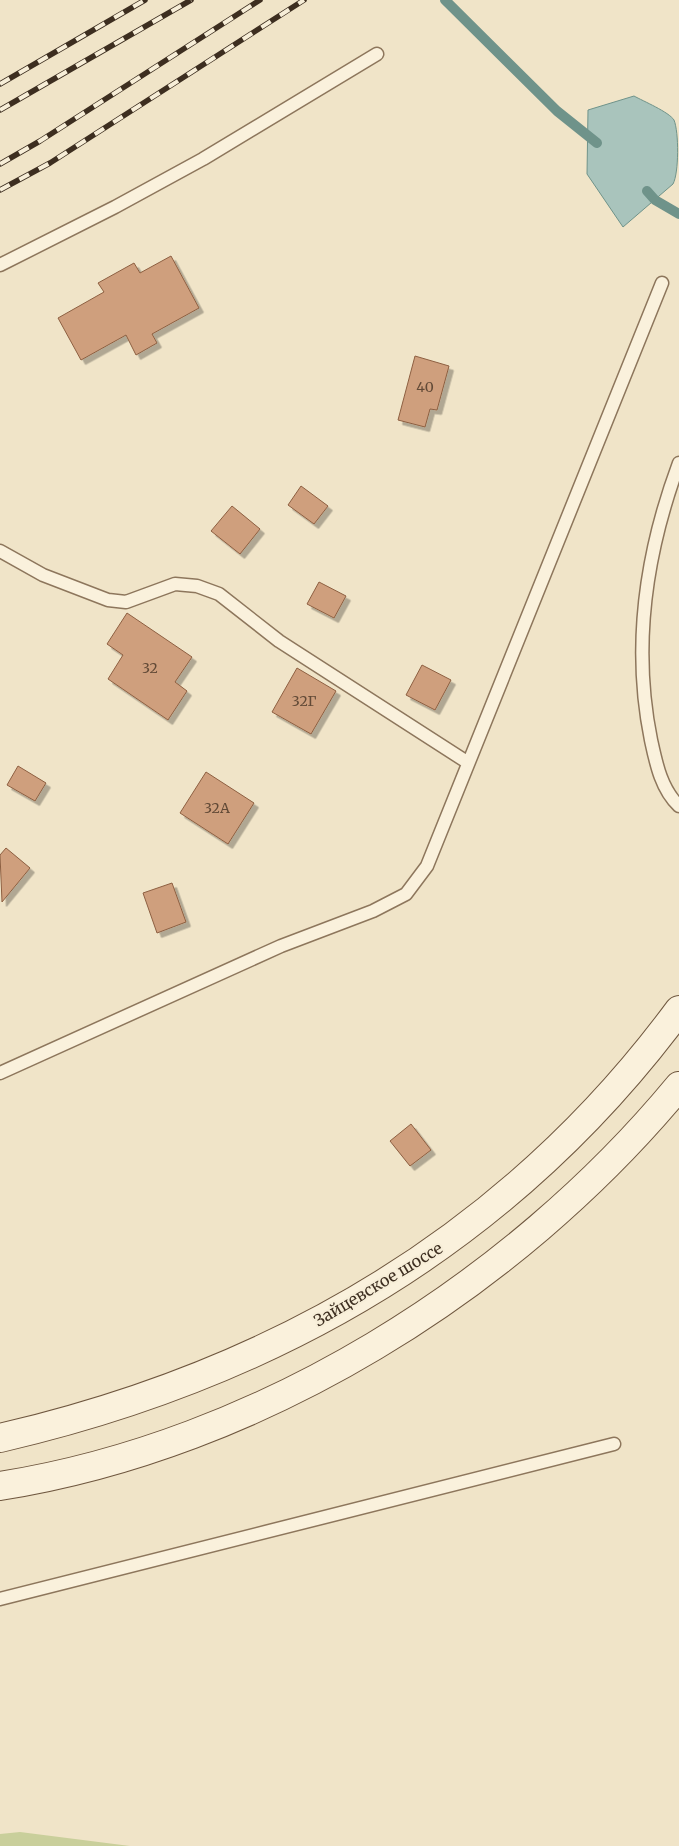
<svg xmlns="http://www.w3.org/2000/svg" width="679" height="1846" viewBox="0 0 679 1846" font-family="Merriweather,serif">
	<defs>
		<filter id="shadow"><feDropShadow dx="4.5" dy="4.5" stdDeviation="0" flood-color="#0004"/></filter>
	</defs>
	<rect width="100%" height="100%" fill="#f0e4c8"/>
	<path fill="#c9cf9b" d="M 20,1832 L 130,1846 L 0,1846 L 0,1834 Z"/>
	<path fill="#a9c4bc" stroke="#6f938a" d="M 634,96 C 643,101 669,112 674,120 C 679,132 679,173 673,184 L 623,227 L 587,174 L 588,110 Z"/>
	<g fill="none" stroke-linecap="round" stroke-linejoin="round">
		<path stroke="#6f938a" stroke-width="10" d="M 445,0 L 557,111 L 597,143
			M 647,191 L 655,200 L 679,214"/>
	</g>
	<path fill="#cf9f7d" stroke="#8d5f41" filter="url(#shadow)" d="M 171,256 L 199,308 L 152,334 L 157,343 L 136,355 L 126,335 L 81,360 L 58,318 L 104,292 L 98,283 L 134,263 L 140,273 Z
		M 415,356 L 449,366 L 437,410 L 430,409 L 425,427 L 398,420 Z
		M 301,486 L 328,506 L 314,524 L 288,505 Z
		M 232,506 L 260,529 L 240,554 L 211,531 Z
		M 319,582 L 346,596 L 334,618 L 307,604 Z
		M 127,613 L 192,657 L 175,682 L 187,691 L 168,720 L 108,679 L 123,655 L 107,644 Z
		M 422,665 L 451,680 L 435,710 L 406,695 Z
		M 297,668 L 336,691 L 311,734 L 272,712 Z
		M 18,766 L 46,783 L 35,801 L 7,785 Z
		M 206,772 L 254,803 L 228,844 L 180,813 Z
		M 6,848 L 30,868 L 2,902 L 0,855 Z
		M 172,883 L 186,922 L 157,933 L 143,893 Z
		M 411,1124 L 431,1150 L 410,1166 L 390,1141 Z"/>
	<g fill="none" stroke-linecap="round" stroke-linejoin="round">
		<g stroke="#8d765c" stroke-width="15">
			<path id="lane" d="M 0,265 L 115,207 L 203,159 L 377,54
				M 679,463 C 646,552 632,647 651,740 C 656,763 661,789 679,806
				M 0,551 L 43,575 L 108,600 L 126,602 L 175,584 L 197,586 L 219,594 L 279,641 L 467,762
				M 0,1073 L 281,946 L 373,911 L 406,894 L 427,866 L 662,283
				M 0,1599 L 614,1444"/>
		</g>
		<g stroke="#6f573f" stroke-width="30">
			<path id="secondary" d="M 0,1438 C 276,1374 509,1240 679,1010
				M 0,1486 C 259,1445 513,1287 679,1086"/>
		</g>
		<use href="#lane" stroke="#faf1dc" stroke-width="12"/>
		<use href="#secondary" stroke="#faf1dc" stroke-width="28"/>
		<g stroke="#3d2e20" stroke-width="5.5">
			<path id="rail" d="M 0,84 L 145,0
				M 0,110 L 191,0
				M 0,164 L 40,141 L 260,0
				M 0,190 L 50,163 L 304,0"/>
		</g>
		<use href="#rail" stroke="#f7eed8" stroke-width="4" stroke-dasharray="11" stroke-linecap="butt"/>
	</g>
	<g text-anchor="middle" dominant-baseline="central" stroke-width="4" stroke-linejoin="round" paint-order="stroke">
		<g font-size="14" fill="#624a37">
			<text x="425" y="387">40</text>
			<text x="150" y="668">32</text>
			<text x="304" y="701">32Г</text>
			<text x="217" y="808">32А</text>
		</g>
		<g font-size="16" fill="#3d2e20" stroke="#f7eed8">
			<text transform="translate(378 1284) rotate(-31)">Зайцевское шоссе</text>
		</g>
	</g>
</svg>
